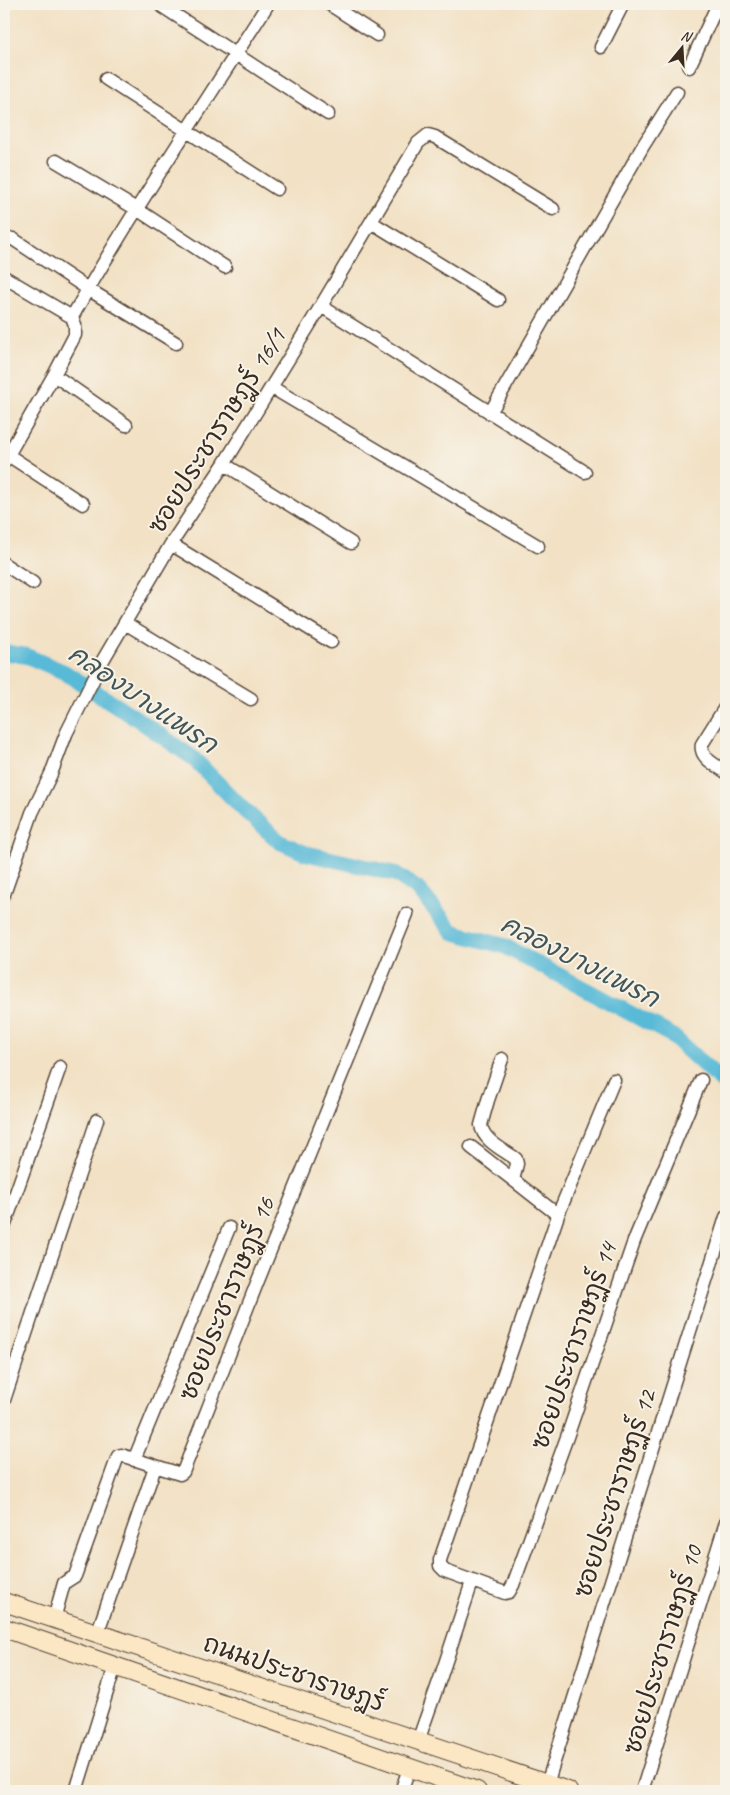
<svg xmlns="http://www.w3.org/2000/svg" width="730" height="1795" viewBox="0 0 730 1795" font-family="Caveat,'Playpen Sans Thai',sans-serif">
	<rect width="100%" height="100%" fill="#f7f3e8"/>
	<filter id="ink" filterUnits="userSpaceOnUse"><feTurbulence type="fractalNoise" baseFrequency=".02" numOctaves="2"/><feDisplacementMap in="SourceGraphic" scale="10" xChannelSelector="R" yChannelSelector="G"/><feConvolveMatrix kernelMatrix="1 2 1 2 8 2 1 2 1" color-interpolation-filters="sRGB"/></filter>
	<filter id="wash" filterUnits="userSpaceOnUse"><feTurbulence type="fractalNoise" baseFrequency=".0096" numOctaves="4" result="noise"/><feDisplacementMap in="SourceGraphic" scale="20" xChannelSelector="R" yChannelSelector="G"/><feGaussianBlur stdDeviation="1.12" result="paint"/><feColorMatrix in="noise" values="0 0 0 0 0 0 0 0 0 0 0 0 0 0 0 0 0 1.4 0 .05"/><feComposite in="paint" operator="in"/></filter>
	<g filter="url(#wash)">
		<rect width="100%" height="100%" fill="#f2e1c4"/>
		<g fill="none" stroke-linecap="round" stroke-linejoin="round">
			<path stroke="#59bad7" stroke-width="16" d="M 4,652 L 27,656 L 64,672 L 136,718 L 193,758 L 244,810 L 280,842 L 305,853 L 396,874 L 419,890 L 453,932 L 504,946 L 671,1035 L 726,1085"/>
		</g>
	</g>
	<g filter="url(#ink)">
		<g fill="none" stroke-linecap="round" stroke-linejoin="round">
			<g stroke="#564537" stroke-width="15">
				<path id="minor" d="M 329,4 L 377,35
					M 160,5 L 328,114
					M 601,47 L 623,4
					M 689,67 L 718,4
					M 106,79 L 277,189
					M 56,161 L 138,210 L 225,267
					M 371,222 L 498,300
					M 13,239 L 88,289 L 176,343
					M 4,277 L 72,317
					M 321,306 L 585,472
					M 54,375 L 126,425
					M 271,387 L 538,546
					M 490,413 L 643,146 L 677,92
					M 8,455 L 83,504
					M 4,462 L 54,375 L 75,335 L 75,325 L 72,317 C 133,210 202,108 268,4
					M 224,464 L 351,543
					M 171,544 L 331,642
					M 4,564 L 33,583
					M 125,623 L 251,699
					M 726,706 L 702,744 C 699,758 716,765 726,772
					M 4,894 L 32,813 L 51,774 L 66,734 L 103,660 L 171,544 L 224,464 L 321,306 L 418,143 L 428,135 L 435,137 L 553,209
					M 502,1059 L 488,1100 L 481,1125 C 483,1141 504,1150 516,1159 L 517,1164 L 513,1180
					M 614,1080 L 558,1215 L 440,1560 L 440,1566 L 445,1571 L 505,1593 L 509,1592 L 513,1585 L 567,1437 L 634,1241 L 701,1080
					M 471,1147 L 558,1215
					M 4,1227 L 60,1067
					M 4,1400 L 97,1120
					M 134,1460 L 229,1228
					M 54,1619 L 64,1583 L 75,1576 L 118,1456 L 121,1455 L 180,1474 L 183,1472 L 257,1283 L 407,914
					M 97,1634 L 155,1467
					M 418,1741 L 441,1676 L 472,1582
					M 547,1784 L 726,1217
					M 76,1791 L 115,1666
					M 401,1791 L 409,1769
					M 642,1791 L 726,1522"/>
			</g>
			<g stroke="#564537" stroke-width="20">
				<path id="secondary" d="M 4,1602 L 568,1791
					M 4,1628 L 477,1791"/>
			</g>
			<use href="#minor" stroke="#fff" stroke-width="12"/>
			<use href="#secondary" stroke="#fbe7c3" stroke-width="18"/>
		</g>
	</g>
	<g text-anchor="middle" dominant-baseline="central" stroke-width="4" stroke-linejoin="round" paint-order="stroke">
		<g font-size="25" fill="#3b2a1e" stroke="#f7f3e8">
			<text transform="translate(217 431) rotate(-58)">ซอยประชาราษฎร์ 16/1</text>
			<text transform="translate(227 1299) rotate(-68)">ซอยประชาราษฎร์ 16</text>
			<text transform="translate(574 1346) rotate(-71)">ซอยประชาราษฏร์ 14</text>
			<text transform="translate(615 1494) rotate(-72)">ซอยประชาราษฏร์ 12</text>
			<text transform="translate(663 1650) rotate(-73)">ซอยประชาราษฏร์ 10</text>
			<text transform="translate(294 1673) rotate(19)">ถนนประชาราษฎร์</text>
		</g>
		<g font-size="26" font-style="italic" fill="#445556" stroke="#f7f3e8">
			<text transform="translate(143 699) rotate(34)">คลองบางแพรก</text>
			<text transform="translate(580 961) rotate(27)">คลองบางแพรก</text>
		</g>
	</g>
	<rect width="730" height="1795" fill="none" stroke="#f7f3e8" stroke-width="20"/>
	<g transform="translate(682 48) rotate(18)" stroke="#f7f3e8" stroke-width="4" paint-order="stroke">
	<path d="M0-4L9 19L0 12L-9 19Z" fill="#3b2a1e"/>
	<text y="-8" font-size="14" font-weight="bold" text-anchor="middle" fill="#3b2a1e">N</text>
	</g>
</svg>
